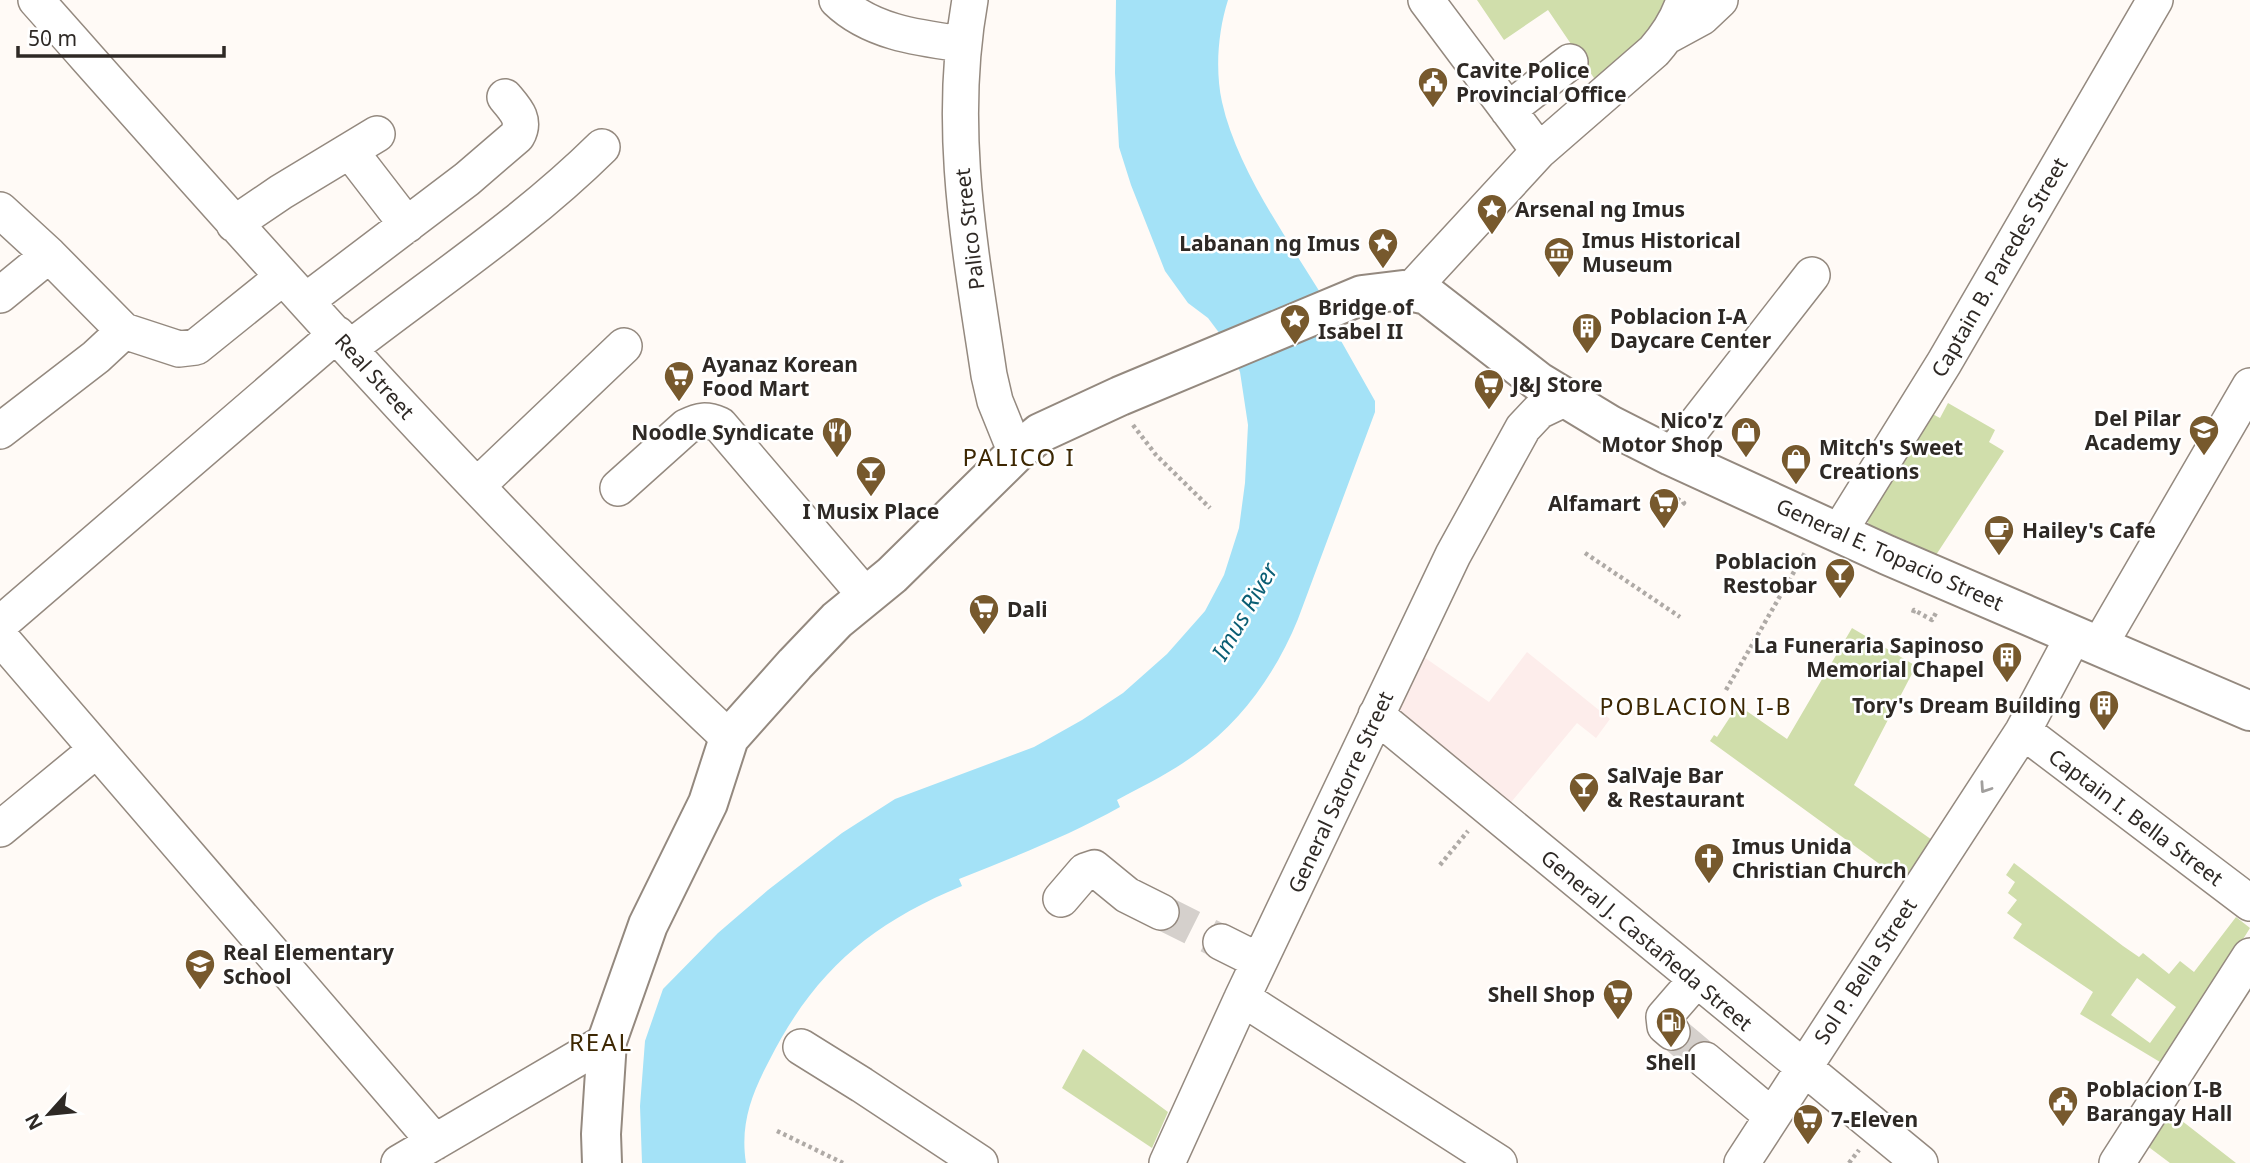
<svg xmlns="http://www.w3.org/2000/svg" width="2250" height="1163" viewBox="0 0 2250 1163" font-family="'Noto Sans',sans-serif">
	<rect width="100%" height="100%" fill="#fffaf6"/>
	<path fill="#fdedeb" d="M 1527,652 L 1610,719 L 1596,738 L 1577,723 L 1508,806 L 1396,713 L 1418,653 L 1489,702 Z"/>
	<path fill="#d0deab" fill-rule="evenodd" d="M 1477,0 L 1669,0 C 1650,33 1624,56 1596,81 L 1548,10 L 1504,40 Z
		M 1948,403 L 1995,430 L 1989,442 L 2004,451 L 1936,555 L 1869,525 L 1865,514 L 1925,410 L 1940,418 Z
		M 1852,628 L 1916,666 L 1854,785 L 1935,842 L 1907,884 L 1710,741 L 1714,735 L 1717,737 L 1738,705 L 1787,739 Z
		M 2014,863 L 2123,946 L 2139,957 L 2143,953 L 2169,974 L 2180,961 L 2194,972 L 2236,917 L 2250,928 L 2165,1065 L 2080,1014 L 2093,992 L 2013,938 L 2022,924 L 2007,913 L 2017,900 L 2008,893 L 2015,882 L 2006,875 ZM 2137,978 L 2176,1007 L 2150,1043 L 2111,1015 Z
		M 1083,1049 L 1168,1112 L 1152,1148 L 1062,1088 Z
		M 2168,1110 L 2236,1163 L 2170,1163 L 2146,1145 Z"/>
	<path fill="#a4e2f7" d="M 1116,0 L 1228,0 C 1218,31 1215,70 1222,102 C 1238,174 1295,249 1332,312 L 1327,316 L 1375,401 L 1375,412 L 1298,619 C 1277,671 1242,721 1196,754 C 1172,772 1143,786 1117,800 L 1120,807 C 1068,836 1014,857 959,879 L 962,886 C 870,924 814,972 769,1061 C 751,1095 740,1125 746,1163 L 642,1163 L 640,1106 L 645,1041 L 663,989 L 718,933 L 768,890 L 842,833 L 895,799 L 1034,747 L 1082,720 L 1123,693 L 1167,654 L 1205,611 L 1224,575 L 1239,528 L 1245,483 L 1248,425 L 1240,372 L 1223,338 L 1208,318 L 1188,303 L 1165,271 L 1131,185 L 1119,147 L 1115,73 Z"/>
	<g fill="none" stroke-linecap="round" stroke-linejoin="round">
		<path stroke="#d5d0cc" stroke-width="35" stroke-dasharray="35 18" stroke-linecap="butt" d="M 1161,912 L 1221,942
			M 1672,1032 L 1705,1060"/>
		<g stroke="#94897f" stroke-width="38">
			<path id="minor" d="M 36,0 C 260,252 483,507 729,738
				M 837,0 C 870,32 918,38 962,44
				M 970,0 C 947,128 970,248 989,375 L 995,401 L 1016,453
				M 1426,0 L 1539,151 L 1654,51 C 1668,35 1678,20 1684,0
				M 1667,36 L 1702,17 L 1720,0
				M 1508,110 L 1570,62
				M 350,151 L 407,225
				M 0,210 L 49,255 L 124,331 L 96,357 L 0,431
				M 234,224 L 281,192 L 377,134
				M 1410,291 L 1539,151
				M 0,295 L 49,255
				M 306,301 L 467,179 L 517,136 C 526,120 516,110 505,97
				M 124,331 L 179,349 L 196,347 L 283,277
				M 350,348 C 435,282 525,223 602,147
				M 1671,456 L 1812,275
				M 478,485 L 624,346
				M 618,488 L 686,427 C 700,420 706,419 720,425 L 866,596
				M 1839,532 L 1944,363 L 2155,0
				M 0,624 L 337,334
				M 0,637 L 435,1142
				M 2099,646 L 2250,386
				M 1376,715 L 1920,1163
				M 2023,731 L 2250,903
				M 0,829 L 96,750
				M 1061,899 L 1085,871 L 1094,868 L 1127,895 L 1161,912
				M 1221,942 L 1259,961
				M 1242,998 L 1499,1163
				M 1672,1032 L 1665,1026 L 1664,1017 L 1696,980
				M 801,1047 L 862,1085 L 980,1163
				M 1705,1060 L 1772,1116
				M 399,1163 L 607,1041
				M 1167,1163 L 1242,998 L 1453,555 L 1523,428 L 1539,411 L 1564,399
				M 1742,1163 L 2023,731 L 2074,635
				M 2117,1163 L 2250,956"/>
		</g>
		<g stroke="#94897f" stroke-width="42">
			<path id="major" d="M 602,1163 L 601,1134 L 607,1041 L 648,925 L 708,803 L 729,738 L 795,664 L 837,620 L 892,575 L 1016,453 L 1040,433 L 1120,396 L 1362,295 L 1403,290 L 1427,295 L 1539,382 L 1610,425 L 1671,456 L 1887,555 L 2250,711"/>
		</g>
		<path stroke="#afaaa6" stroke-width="4.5" stroke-dasharray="3.5 3.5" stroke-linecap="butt" d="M 1133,425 L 1156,455 L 1210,508
			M 1671,495 L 1684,503 L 1682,505
			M 1585,553 L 1680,617
			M 1913,613 L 1914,610 L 1932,620 L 1937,611
			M 1726,690 L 1806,551
			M 1440,865 L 1468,831
			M 777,1131 L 843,1163
			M 1849,1163 L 1859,1150"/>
		<use href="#minor" stroke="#fff" stroke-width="35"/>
		<use href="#major" stroke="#fff" stroke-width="38"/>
	</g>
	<defs><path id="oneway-chevron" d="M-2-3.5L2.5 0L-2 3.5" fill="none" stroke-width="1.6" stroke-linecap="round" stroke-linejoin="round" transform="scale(1.75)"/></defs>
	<use stroke="#a19f9d" href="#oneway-chevron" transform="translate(1985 788) rotate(124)"/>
	<defs>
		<g id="civic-pin" transform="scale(1.575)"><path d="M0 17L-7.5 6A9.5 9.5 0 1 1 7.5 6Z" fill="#77592d" stroke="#fff"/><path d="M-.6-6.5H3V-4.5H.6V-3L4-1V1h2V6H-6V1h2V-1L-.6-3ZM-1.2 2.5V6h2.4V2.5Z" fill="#fff"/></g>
		<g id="sight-pin" transform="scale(1.575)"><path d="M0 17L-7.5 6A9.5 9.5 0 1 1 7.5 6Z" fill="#77592d" stroke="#fff"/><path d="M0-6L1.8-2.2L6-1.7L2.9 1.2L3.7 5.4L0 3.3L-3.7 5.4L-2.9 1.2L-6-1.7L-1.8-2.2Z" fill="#fff"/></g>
		<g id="museum-pin" transform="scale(1.575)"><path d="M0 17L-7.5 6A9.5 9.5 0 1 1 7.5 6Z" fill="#77592d" stroke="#fff"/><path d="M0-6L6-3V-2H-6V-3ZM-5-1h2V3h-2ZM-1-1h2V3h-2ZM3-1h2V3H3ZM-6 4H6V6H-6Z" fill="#fff"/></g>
		<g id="building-pin" transform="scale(1.575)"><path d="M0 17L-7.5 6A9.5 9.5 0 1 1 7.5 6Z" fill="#77592d" stroke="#fff"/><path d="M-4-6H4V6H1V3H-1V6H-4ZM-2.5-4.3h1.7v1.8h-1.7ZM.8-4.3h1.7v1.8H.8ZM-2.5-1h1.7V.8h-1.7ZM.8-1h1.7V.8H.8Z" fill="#fff"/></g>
		<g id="supermarket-pin" transform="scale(1.575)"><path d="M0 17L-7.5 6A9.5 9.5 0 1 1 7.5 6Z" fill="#77592d" stroke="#fff"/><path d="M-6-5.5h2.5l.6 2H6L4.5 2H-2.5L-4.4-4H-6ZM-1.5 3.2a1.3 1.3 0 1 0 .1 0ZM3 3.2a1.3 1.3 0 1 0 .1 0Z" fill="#fff"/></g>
		<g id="school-pin" transform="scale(1.575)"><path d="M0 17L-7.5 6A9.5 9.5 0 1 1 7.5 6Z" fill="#77592d" stroke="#fff"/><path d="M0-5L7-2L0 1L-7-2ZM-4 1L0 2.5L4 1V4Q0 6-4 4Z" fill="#fff"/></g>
		<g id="restaurant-pin" transform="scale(1.575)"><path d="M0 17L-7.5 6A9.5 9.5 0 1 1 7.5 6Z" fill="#77592d" stroke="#fff"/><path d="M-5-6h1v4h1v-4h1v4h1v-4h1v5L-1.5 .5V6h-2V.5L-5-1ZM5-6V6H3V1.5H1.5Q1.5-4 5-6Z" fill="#fff"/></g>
		<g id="shop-pin" transform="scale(1.575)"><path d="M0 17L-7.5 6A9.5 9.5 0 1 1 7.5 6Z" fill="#77592d" stroke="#fff"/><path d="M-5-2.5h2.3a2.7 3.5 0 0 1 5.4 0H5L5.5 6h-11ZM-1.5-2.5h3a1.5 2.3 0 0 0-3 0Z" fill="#fff"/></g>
		<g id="bar-pin" transform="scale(1.575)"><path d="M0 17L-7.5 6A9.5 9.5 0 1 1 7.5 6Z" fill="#77592d" stroke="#fff"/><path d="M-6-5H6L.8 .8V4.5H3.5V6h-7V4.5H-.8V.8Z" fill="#fff"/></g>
		<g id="cafe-pin" transform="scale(1.575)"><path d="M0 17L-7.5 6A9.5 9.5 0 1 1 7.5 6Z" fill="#77592d" stroke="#fff"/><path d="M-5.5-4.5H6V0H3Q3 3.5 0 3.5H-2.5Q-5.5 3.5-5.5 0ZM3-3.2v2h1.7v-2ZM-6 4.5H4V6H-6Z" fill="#fff"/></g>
		<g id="church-pin" transform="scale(1.575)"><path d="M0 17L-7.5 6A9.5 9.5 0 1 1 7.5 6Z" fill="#77592d" stroke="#fff"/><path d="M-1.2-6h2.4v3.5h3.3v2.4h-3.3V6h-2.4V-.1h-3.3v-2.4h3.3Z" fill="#fff"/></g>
		<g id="fuel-pin" transform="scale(1.575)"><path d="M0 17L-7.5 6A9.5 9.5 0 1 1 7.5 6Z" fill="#77592d" stroke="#fff"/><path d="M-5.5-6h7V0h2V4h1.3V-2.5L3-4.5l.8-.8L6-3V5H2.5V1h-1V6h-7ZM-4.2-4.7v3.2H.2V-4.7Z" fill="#fff"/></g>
	</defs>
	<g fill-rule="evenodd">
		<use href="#civic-pin" x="1433" y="82"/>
		<use href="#sight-pin" x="1492" y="209"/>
		<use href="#sight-pin" x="1383" y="243"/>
		<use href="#museum-pin" x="1559" y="252"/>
		<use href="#sight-pin" x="1295" y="319"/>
		<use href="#building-pin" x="1587" y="328"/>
		<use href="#supermarket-pin" x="679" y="376"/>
		<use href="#supermarket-pin" x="1489" y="384"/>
		<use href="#school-pin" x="2204" y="430"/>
		<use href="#restaurant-pin" x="837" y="432"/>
		<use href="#shop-pin" x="1746" y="432"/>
		<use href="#shop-pin" x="1796" y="459"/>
		<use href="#bar-pin" x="871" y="471"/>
		<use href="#supermarket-pin" x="1664" y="503"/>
		<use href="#cafe-pin" x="1999" y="530"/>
		<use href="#bar-pin" x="1840" y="573"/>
		<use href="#supermarket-pin" x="984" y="609"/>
		<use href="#building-pin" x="2007" y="657"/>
		<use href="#building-pin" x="2104" y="705"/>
		<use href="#bar-pin" x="1584" y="787"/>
		<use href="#church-pin" x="1709" y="858"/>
		<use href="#school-pin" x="200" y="964"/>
		<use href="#supermarket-pin" x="1618" y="994"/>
		<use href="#fuel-pin" x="1671" y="1022"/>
		<use href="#civic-pin" x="2063" y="1101"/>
		<use href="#supermarket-pin" x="1808" y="1119"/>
	</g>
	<g text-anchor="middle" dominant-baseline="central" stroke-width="5" stroke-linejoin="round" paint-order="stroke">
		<g font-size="21" font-weight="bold" fill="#2e2925" stroke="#fff" text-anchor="start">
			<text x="1456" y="70">Cavite Police<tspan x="1456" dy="24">Provincial Office</tspan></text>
			<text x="1515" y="209">Arsenal ng Imus</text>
			<text x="1582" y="240">Imus Historical<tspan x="1582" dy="24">Museum</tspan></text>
			<text x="1360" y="243" text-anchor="end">Labanan ng Imus</text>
			<text x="1318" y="307">Bridge of<tspan x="1318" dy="24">Isabel II</tspan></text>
			<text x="1610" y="316">Poblacion I-A<tspan x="1610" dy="24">Daycare Center</tspan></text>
			<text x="702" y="364">Ayanaz Korean<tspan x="702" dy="24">Food Mart</tspan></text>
			<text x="1512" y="384">J&amp;J Store</text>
			<text x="2181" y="418" text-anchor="end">Del Pilar<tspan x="2181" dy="24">Academy</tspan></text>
			<text x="1723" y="420" text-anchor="end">Nico'z<tspan x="1723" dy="24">Motor Shop</tspan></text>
			<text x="814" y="432" text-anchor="end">Noodle Syndicate</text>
			<text x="1819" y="447">Mitch's Sweet<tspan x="1819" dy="24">Creations</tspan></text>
			<text x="1641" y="503" text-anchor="end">Alfamart</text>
			<text x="871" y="511" text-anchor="middle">I Musix Place</text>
			<text x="2022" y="530">Hailey's Cafe</text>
			<text x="1817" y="561" text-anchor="end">Poblacion<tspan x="1817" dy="24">Restobar</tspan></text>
			<text x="1007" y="609">Dali</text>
			<text x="1984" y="645" text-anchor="end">La Funeraria Sapinoso<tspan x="1984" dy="24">Memorial Chapel</tspan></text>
			<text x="2081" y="705" text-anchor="end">Tory's Dream Building</text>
			<text x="1607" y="775">SalVaje Bar<tspan x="1607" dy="24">&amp; Restaurant</tspan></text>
			<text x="1732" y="846">Imus Unida<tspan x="1732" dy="24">Christian Church</tspan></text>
			<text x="223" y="952">Real Elementary<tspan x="223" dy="24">School</tspan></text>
			<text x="1595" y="994" text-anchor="end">Shell Shop</text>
			<text x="1671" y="1062" text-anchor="middle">Shell</text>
			<text x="2086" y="1089">Poblacion I-B<tspan x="2086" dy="24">Barangay Hall</tspan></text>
			<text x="1831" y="1119">7-Eleven</text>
		</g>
		<g font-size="21" fill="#2e2925" stroke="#fff">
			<text transform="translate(969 229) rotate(-97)">Palico Street</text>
			<text transform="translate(1999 267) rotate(-60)">Captain B. Paredes Street</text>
			<text transform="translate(375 376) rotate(48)">Real Street</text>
			<text transform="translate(1890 554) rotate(24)">General E. Topacio Street</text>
			<text transform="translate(1340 792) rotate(-65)">General Satorre Street</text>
			<text transform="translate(2136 817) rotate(37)">Captain I. Bella Street</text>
			<text transform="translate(1647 940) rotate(40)">General J. Castañeda Street</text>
			<text transform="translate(1865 971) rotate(-57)">Sol P. Bella Street</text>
		</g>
		<g font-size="23" font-style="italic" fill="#0a5e74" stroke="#fff">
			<text transform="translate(1244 611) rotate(-60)">Imus River</text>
		</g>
		<g font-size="23" letter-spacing="2" fill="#3d2702" stroke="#fff">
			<text x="1696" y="706">POBLACION I-B</text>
		</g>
		<g font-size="24" letter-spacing="2" fill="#3d2702" stroke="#fff">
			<text x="1019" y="456">PALICO I</text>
			<text x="601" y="1041">REAL</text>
		</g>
	</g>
	<g transform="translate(49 1114) rotate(243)" stroke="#ffffff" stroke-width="5" paint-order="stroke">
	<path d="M0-5L12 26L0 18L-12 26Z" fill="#2e2925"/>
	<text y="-10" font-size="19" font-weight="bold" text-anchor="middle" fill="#2e2925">N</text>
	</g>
	<path d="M18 46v10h206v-10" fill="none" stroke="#2e2925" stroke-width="3.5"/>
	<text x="28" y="46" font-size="21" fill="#2e2925" stroke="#ffffff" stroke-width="5" paint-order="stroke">50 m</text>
</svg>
